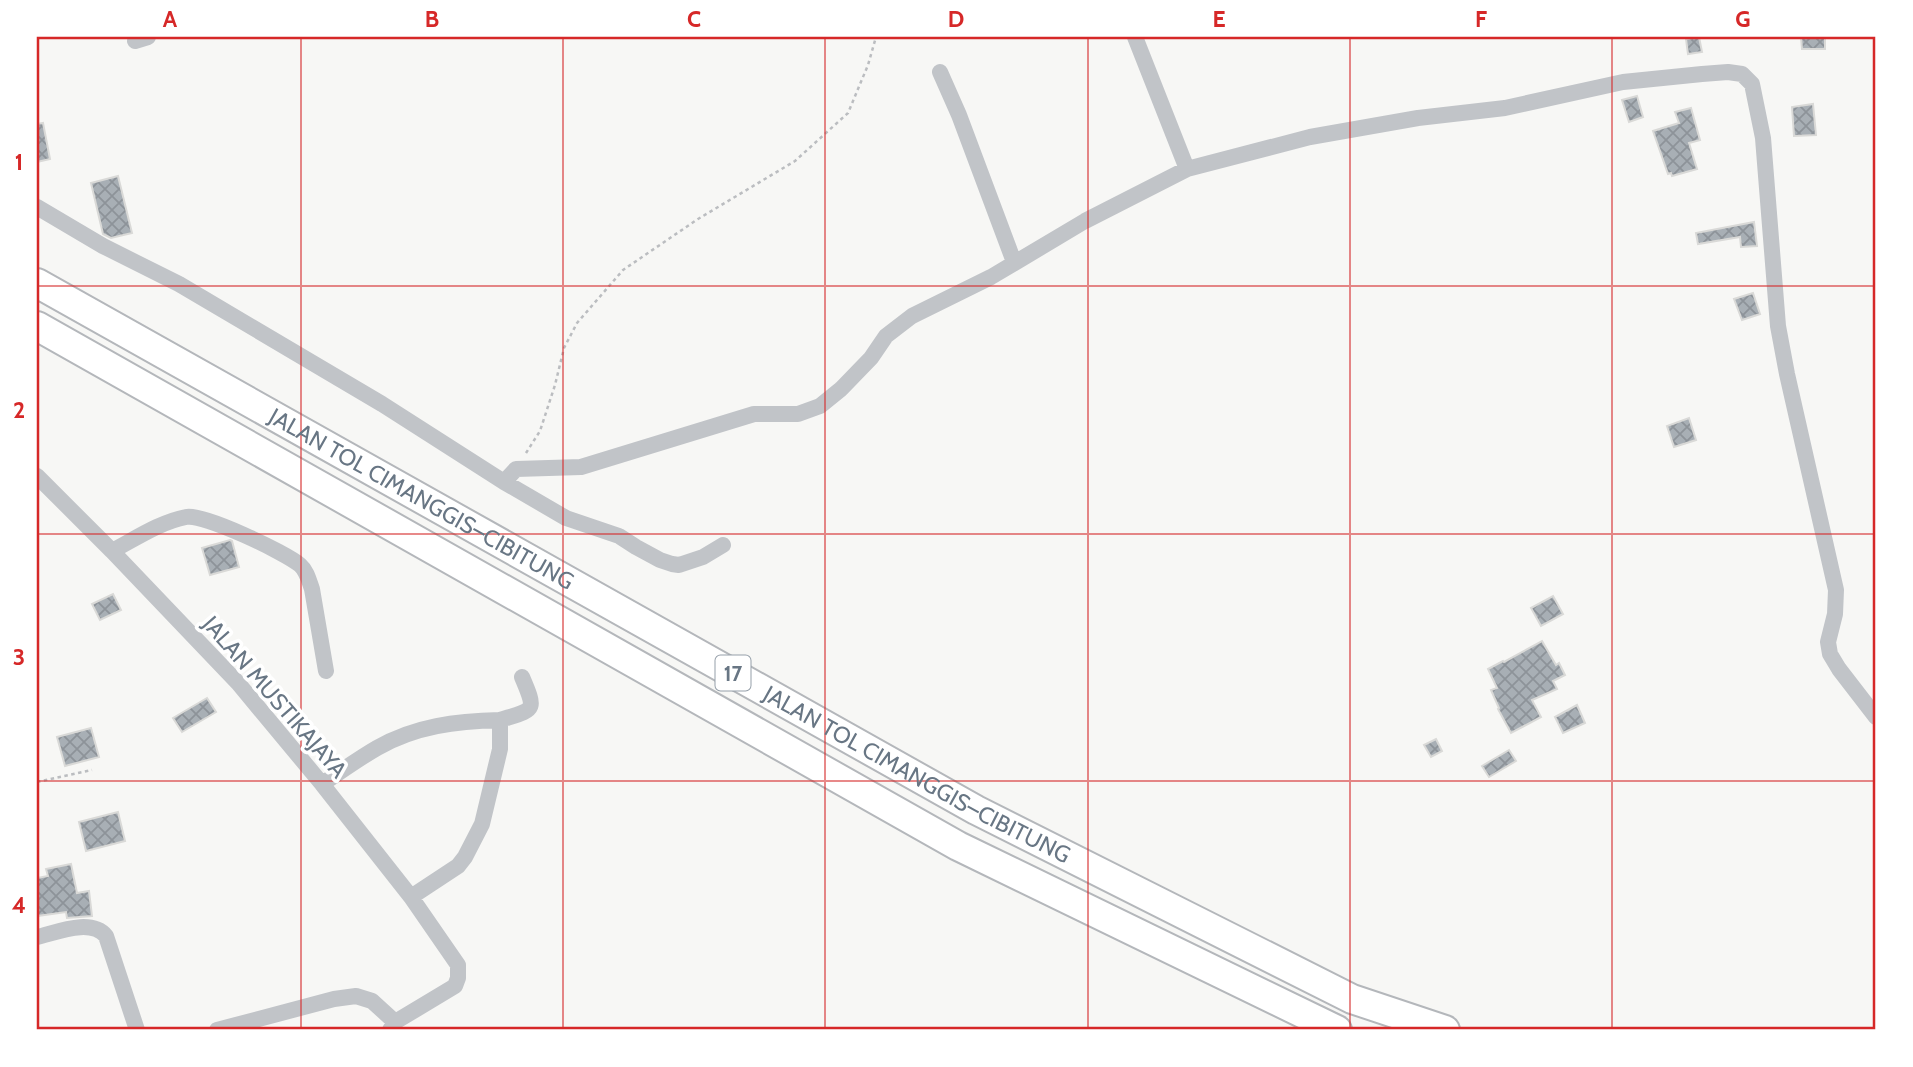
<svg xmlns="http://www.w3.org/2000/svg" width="1913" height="1067" viewBox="0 0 1913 1067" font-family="Cabin,sans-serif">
	<defs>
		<pattern id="building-cross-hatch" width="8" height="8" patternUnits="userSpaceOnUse" patternTransform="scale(1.75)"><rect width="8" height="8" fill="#a8afb5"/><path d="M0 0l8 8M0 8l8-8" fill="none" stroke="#8d9399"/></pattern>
	</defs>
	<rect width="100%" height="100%" fill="#f7f7f5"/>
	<path fill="url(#building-cross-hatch)" stroke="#d9d9d7" stroke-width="2" d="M 1699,37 L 1702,52 L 1688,54 L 1686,39 Z
		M 1801,37 L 1825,37 L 1825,49 L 1802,49 Z
		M 1637,96 L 1643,117 L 1629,122 L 1622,100 Z
		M 1813,104 L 1816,135 L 1794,136 L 1792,107 Z
		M 1691,108 L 1700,140 L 1689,143 L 1697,169 L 1672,176 L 1671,173 L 1668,174 L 1653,131 L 1679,123 L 1675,112 Z
		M 43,123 L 50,159 L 37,162 L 37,124 Z
		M 118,176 L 132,233 L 111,238 L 103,234 L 91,183 Z
		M 1754,222 L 1757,246 L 1741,247 L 1740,237 L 1698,244 L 1696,233 Z
		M 1753,293 L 1760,314 L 1742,320 L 1734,299 Z
		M 1689,418 L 1696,440 L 1674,447 L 1667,426 Z
		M 230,540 L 232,541 L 239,567 L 210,575 L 202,548 Z
		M 113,594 L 121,610 L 100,620 L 92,604 Z
		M 1553,596 L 1563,614 L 1541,626 L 1531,608 Z
		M 1542,641 L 1556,665 L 1559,663 L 1565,675 L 1553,681 L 1557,689 L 1532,700 L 1541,717 L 1511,733 L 1498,709 L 1499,708 L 1491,690 L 1497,688 L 1488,669 L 1503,661 L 1504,662 Z
		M 207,698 L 216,712 L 182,732 L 173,718 Z
		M 1577,705 L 1585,723 L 1563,733 L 1555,717 Z
		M 91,728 L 99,757 L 65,766 L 57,737 Z
		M 1436,739 L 1442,751 L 1431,757 L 1424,745 Z
		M 1509,750 L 1516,761 L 1489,777 L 1482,766 Z
		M 118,812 L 125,841 L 86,851 L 79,822 Z
		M 71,864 L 77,893 L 89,891 L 92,916 L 67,918 L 66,912 L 37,916 L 37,878 L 48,876 L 46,869 Z"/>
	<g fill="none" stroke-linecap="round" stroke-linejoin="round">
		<g stroke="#b4b7bb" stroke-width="32">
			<g id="highway">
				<path id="s1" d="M 37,283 L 976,810 L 1352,999 L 1445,1030"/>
				<path d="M 37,326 L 958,846 L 1337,1030"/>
			</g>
		</g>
		<path stroke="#bbbdc0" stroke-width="2.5" stroke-dasharray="3.5 3.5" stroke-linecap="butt" d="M 526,453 L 540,431 L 555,385 L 564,348 L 577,323 L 623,270 L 698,219 L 795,161 L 848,113 L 868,65 L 876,37
			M 37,782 L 92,770"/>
		<path stroke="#c1c4c8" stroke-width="16" d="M 1135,37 L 1187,169
			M 135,41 L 148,37
			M 940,72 L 959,115 L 1014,262
			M 37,207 L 103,246 L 179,284 L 382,404 L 504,482 L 566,518 L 619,536 L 636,547 L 660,560 L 672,564 L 679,565 L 703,557 L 723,545
			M 37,476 L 112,551 L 238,683 L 322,784 L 411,897 L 458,965 L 458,978 L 455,986 L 395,1022 L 390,1030
			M 504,482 L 516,469 L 581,467 L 754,414 L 798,414 L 820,406 L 841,389 L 871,358 L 886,336 L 912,316 L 991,277 L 1085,221 L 1187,169 L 1310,137 L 1418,118 L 1505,108 L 1623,82 L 1702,74 L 1728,72 L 1742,74 L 1752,84 L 1763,138 L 1778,326 L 1787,374 L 1836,590 L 1835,614 L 1828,642 L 1830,654 L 1839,669 L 1876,717
			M 112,551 C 135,539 160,522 186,517 C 203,513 286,553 300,565 C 307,571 309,581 312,589 L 326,671
			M 322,784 C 340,772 358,759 377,748 C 415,726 457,721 500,720
			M 411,897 L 458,866 L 465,857 L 482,824 L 500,749 L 500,720 C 535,709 537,712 522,677
			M 37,937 C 58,932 91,918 106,936 L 137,1030
			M 217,1030 L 334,999 L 356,996 L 372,1001 L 395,1022"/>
		<use href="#highway" stroke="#fff" stroke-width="28"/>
	</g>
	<path fill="none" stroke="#d62828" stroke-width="2" stroke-opacity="0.55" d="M 301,37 L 301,1030M 563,37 L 563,1030M 825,37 L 825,1030M 1088,37 L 1088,1030M 1350,37 L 1350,1030M 1612,37 L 1612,1030M 37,286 L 1876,286M 37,534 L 1876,534M 37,781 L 1876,781"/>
	<g text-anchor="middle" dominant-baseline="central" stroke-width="7" stroke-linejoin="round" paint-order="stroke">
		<rect fill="#fff" stroke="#959fa9" stroke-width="2" x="715.5" y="655.5" width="35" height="35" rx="5"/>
		<g font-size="21" font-weight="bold" fill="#687684">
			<text x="733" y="673">17</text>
		</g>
		<g font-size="23" fill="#687684" stroke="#fff">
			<text stroke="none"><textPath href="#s1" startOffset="441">JALAN TOL CIMANGGIS–CIBITUNG</textPath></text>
			<text transform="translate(275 697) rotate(49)">JALAN MUSTIKAJAYA</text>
			<text stroke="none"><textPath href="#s1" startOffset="1008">JALAN TOL CIMANGGIS–CIBITUNG</textPath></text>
		</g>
	</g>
	<rect width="1913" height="1067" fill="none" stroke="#ffffff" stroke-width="77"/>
	<rect x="38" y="38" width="1836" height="990" fill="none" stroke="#d62828" stroke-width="2.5"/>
	<g font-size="23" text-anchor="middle" font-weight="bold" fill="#d62828">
		<text x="170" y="27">A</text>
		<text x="432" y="27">B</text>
		<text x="694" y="27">C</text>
		<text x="956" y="27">D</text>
		<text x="1219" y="27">E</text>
		<text x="1481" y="27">F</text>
		<text x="1743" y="27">G</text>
		<text x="19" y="170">1</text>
		<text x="19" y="418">2</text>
		<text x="19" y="665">3</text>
		<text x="19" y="913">4</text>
	</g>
</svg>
